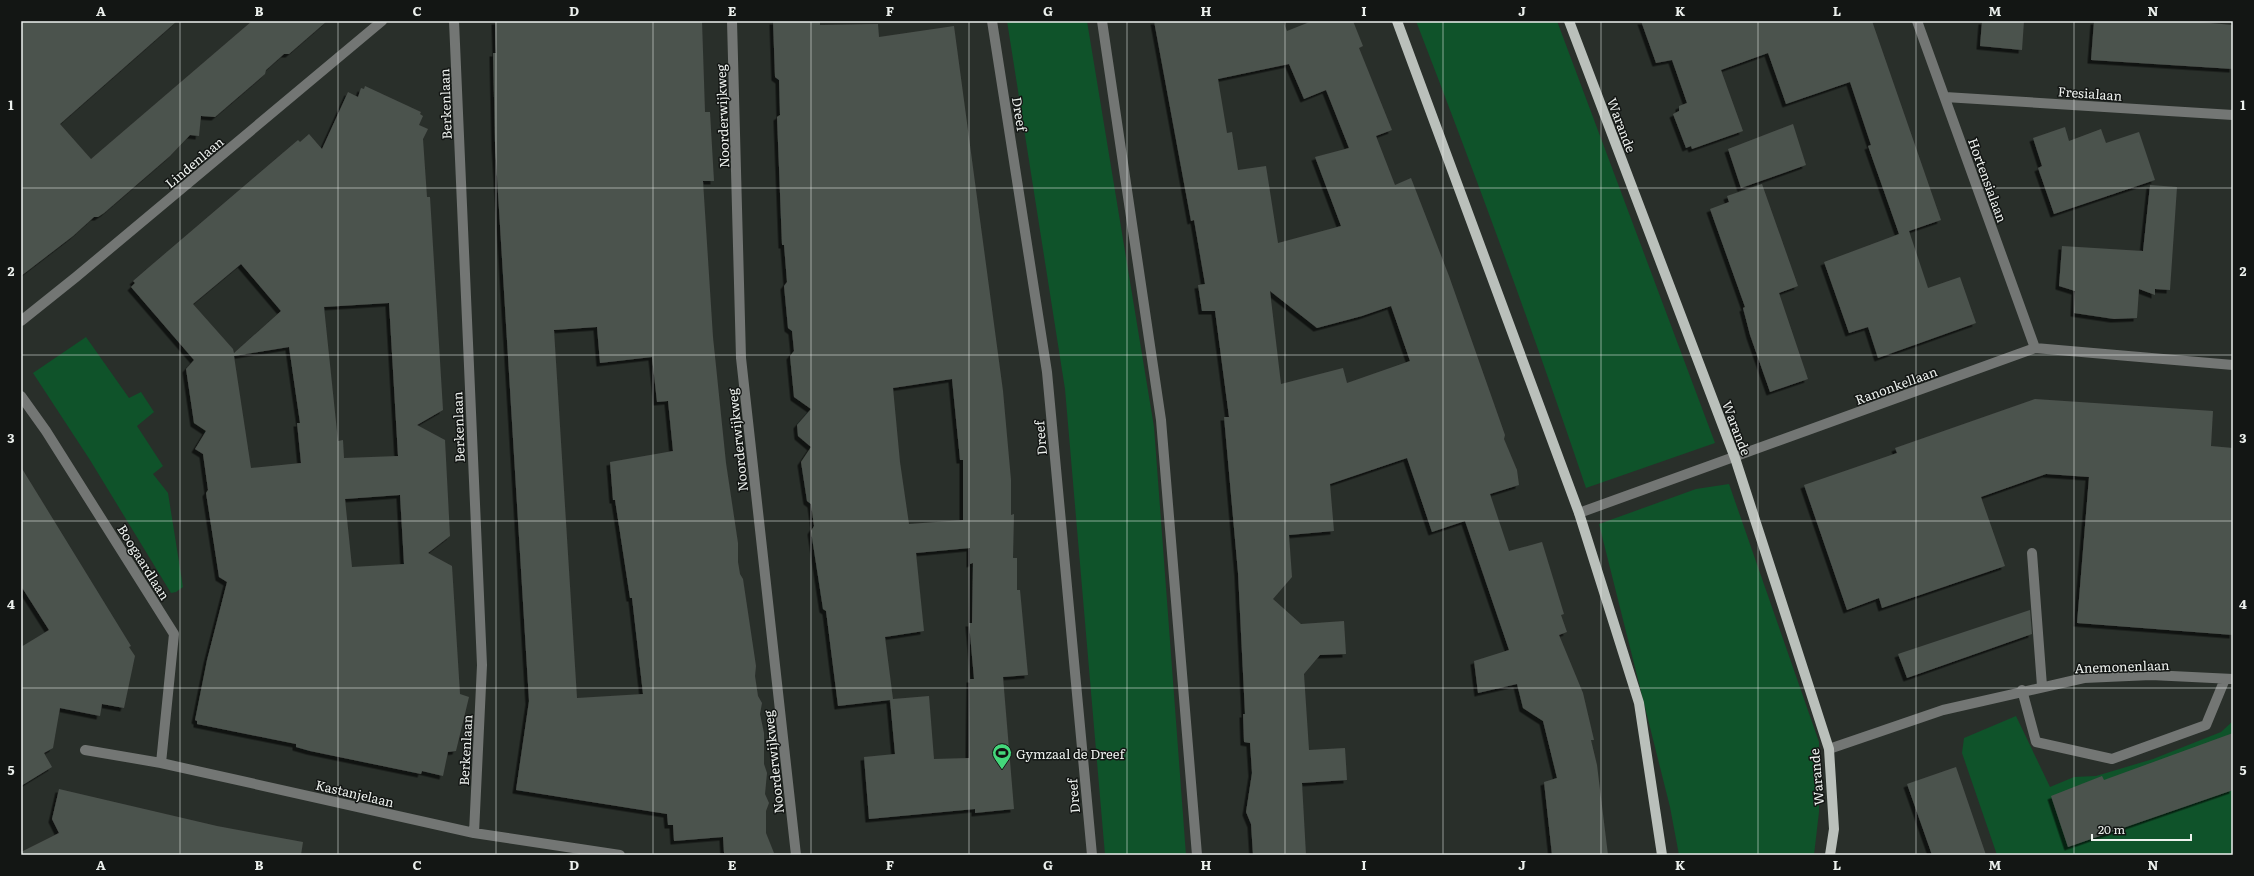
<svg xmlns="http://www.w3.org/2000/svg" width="2254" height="876" viewBox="0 0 2254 876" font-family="Literata,serif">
	<defs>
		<filter id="shadow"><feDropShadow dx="-3.5" dy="3.5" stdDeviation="0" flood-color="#0009"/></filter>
	</defs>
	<rect width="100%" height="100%" fill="#292f2a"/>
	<path fill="#0f532a" d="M 1007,21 L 1087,21 L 1154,427 L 1186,855 L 1105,855 L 1065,389 Z
		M 1416,21 L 1557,21 L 1715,443 L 1586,488 C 1533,331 1476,176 1416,21 Z
		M 86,337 L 129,398 L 141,392 L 154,412 L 137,426 L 163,466 L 153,474 L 168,493 L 183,587 L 176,592 L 171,593 L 90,460 L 33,373 Z
		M 1729,484 L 1819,742 L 1819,812 L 1814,855 L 1679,855 L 1670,807 L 1599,524 L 1696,489 Z
		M 2016,716 L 2050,787 L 2074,777 L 2096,776 L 2153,759 L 2221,732 L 2233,721 L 2233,855 L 1997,855 L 1962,753 L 1964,738 Z"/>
	<path fill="#4c524d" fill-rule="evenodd" filter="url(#shadow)" d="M 21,21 L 177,21 L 60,124 L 91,159 L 252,21 L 327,21 L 289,54 L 284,54 L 266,70 L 265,74 L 215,117 L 201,116 L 199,136 L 190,135 L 170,156 L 104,213 L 98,217 L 94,217 L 73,236 L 21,276 Z
		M 495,21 L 702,21 L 705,112 L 710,112 L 714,181 L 703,181 L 713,337 L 726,463 L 738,543 L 738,562 L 740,574 L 743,579 L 756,666 L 755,676 L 758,696 L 762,703 L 760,714 L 764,733 L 764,764 L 767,773 L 765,794 L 769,803 L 766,811 L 766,833 L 774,853 L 724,853 L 723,837 L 674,841 L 673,825 L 668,825 L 667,814 L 516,790 L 529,701 L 495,144 L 493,53 L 496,53 ZM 597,327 L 600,363 L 652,357 L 657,402 L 668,401 L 673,451 L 610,462 L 613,500 L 615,500 L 630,598 L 632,598 L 643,694 L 577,698 L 554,330 Z
		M 773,21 L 820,21 L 820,25 L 878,24 L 879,37 L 954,26 L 1003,391 L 1011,480 L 1011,515 L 1014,514 L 1013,558 L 1017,558 L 1017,590 L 1020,590 L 1028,675 L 1003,677 L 1014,809 L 975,813 L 975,809 L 869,819 L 864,757 L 895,754 L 890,700 L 838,706 L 826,611 L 823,609 L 811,531 L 814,526 L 811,504 L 807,501 L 801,462 L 811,447 L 798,436 L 797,425 L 811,409 L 794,397 L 790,356 L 794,351 L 792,331 L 788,328 L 784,286 L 787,282 L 784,245 L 782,245 L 777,117 L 780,115 L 779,80 L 775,77 ZM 952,379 L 960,460 L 963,460 L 963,520 L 909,524 L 900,462 L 893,388 ZM 970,548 L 970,564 L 973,563 L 972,623 L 969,623 L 974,679 L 970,679 L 969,758 L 934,759 L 929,696 L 893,699 L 885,637 L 924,631 L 916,553 Z
		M 1154,21 L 1283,21 L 1287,31 L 1312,21 L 1353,21 L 1363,46 L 1359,48 L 1392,130 L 1376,136 L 1395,185 L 1411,178 L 1449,276 L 1505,435 L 1504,439 L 1517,470 L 1519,485 L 1490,494 L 1509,551 L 1542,542 L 1564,614 L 1561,615 L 1567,632 L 1559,635 L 1583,693 L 1594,740 L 1591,740 L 1597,765 L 1608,855 L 1552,855 L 1544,782 L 1557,778 L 1543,721 L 1523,708 L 1517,684 L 1478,693 L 1474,661 L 1509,650 L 1465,521 L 1432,532 L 1407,458 L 1330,484 L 1334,531 L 1289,535 L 1292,577 L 1273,599 L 1301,624 L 1344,621 L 1346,654 L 1320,655 L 1304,674 L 1309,750 L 1345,748 L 1347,780 L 1302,783 L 1306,855 L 1253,855 L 1251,824 L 1246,812 L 1252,773 L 1250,743 L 1244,742 L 1243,714 L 1245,714 L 1238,573 L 1224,417 L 1229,417 L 1215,311 L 1202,311 L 1198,285 L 1205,284 L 1194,220 L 1191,221 ZM 1289,64 L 1304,99 L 1326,90 L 1349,148 L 1315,157 L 1341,226 L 1278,243 L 1266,166 L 1238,170 L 1232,132 L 1227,133 L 1218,79 ZM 1270,291 L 1317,328 L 1362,316 L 1391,306 L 1410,361 L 1347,383 L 1343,368 L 1281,384 Z
		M 1641,21 L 1872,21 L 1941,220 L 1909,231 L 1928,288 L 1960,277 L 1976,323 L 1878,358 L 1868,327 L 1849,333 L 1824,262 L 1899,234 L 1868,146 L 1871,145 L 1850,82 L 1786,104 L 1768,53 L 1721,70 L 1743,131 L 1692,149 L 1691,146 L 1686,148 L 1673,114 L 1679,111 L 1679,106 L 1687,103 L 1672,60 L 1656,63 Z
		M 1982,21 L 2024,21 L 2022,50 L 1980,46 Z
		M 2094,21 L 2188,21 L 2233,25 L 2233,69 L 2091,60 Z
		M 365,86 L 421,112 L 420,114 L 423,116 L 419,125 L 428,129 L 423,139 L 427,197 L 430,197 L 443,410 L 417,425 L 445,440 L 450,536 L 428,553 L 452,566 L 460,694 L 469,697 L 456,751 L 448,752 L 443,776 L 422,771 L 421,774 L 310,751 L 296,747 L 296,744 L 197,724 L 197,721 L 195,720 L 207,660 L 227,582 L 219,577 L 206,493 L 208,490 L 203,454 L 195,449 L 206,431 L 194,423 L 186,369 L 194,360 L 131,287 L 135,283 L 133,281 L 148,268 L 298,140 L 300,142 L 309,134 L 322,149 L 348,92 L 358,97 L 361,88 L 364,89 ZM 241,264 L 281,311 L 234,353 L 233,349 L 193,304 ZM 389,303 L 398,456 L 344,458 L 343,440 L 338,441 L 324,307 ZM 289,347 L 300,423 L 297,423 L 301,463 L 251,468 L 234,356 ZM 400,495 L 404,564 L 352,567 L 345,499 Z
		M 1793,124 L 1806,165 L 1741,188 L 1728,149 Z
		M 2065,127 L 2069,141 L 2101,129 L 2106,143 L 2139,132 L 2155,180 L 2054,214 L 2038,168 L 2042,166 L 2033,138 Z
		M 1762,184 L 1798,286 L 1779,293 L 1808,379 L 1770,392 L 1750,335 L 1743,308 L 1745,307 L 1710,209 L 1729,202 L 1727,196 Z
		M 2150,185 L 2177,187 L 2170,290 L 2155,289 L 2155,295 L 2139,289 L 2137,318 L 2114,319 L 2074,313 L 2075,291 L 2059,286 L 2062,246 L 2143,251 Z
		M 2035,399 L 2213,411 L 2211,446 L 2233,448 L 2233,635 L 2077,623 L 2089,477 L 2046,474 L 1981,497 L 2005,566 L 1882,608 L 1879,598 L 1847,610 L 1804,485 L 1897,453 L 1895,448 Z
		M 21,467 L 131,646 L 129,647 L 135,656 L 124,708 L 102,704 L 100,716 L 60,708 L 53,748 L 44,753 L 52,767 L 21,786 L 21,647 L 49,630 L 21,586 Z
		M 2030,610 L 2032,634 L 1907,678 L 1898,654 Z
		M 2233,733 L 2233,790 L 2068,847 L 2051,796 L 2102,776 L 2104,780 Z
		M 1956,767 L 1986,855 L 1932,855 L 1907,784 Z
		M 59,789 L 217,826 L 303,842 L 301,855 L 21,855 L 21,852 L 59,833 L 52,819 Z"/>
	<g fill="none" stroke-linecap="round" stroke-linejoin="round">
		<path stroke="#737674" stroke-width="10" d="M 454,21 L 482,665 L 474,833
			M 732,21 L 741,358 L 796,855
			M 992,21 L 1047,372 L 1092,855
			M 1102,21 L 1161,420 L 1197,855
			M 1917,21 L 2035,348
			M 1945,97 L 2233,115
			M 21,321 L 76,277 L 382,21
			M 21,396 L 46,431 L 174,634 L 161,763
			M 1579,513 L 2035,348 L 2233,365
			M 2032,553 L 2042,686
			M 2022,690 L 2036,742 L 2112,759 L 2206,725 L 2225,679
			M 1829,749 L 1943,710 L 2084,678 L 2151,675 L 2233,679
			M 85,750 L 161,763 L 474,833 L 620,855"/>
		<path stroke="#bac0bb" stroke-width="10" d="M 1397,21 L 1579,513 L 1639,703 L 1662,855
			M 1569,21 L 1735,458 L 1829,749 L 1834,829 L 1830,855"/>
	</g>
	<path fill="none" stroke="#edf1ee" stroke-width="1" stroke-opacity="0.55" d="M 180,21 L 180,855M 338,21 L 338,855M 496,21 L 496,855M 653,21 L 653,855M 811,21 L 811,855M 969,21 L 969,855M 1127,21 L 1127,855M 1285,21 L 1285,855M 1443,21 L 1443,855M 1601,21 L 1601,855M 1758,21 L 1758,855M 1916,21 L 1916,855M 2074,21 L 2074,855M 21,188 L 2233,188M 21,355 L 2233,355M 21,521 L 2233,521M 21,688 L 2233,688"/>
	<defs>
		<g id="stadium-pin" transform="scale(1)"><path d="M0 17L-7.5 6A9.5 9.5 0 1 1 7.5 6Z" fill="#44d77b" stroke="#131614"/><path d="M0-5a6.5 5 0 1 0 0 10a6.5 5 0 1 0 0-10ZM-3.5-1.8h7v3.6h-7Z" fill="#111"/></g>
	</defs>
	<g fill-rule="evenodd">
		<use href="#stadium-pin" x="1002" y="753"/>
	</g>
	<g text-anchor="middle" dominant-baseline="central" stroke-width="3" stroke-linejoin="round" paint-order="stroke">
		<g font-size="13" fill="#edf1ee" stroke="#131614">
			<text transform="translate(2090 93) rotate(4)">Fresialaan</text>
			<text transform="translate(445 104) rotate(-92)">Berkenlaan</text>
			<text transform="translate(1020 114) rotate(81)">Dreef</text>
			<text transform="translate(722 116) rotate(-92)">Noorderwijkweg</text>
			<text transform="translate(1622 125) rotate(69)">Warande</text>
			<text transform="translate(194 162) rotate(-40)">Lindenlaan</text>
			<text transform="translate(1988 180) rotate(70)">Hortensialaan</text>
			<text transform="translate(1896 385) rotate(-20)">Ranonkellaan</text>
			<text transform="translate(458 427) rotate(-92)">Berkenlaan</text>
			<text transform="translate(1737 428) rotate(69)">Warande</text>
			<text transform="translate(1040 438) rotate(-95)">Dreef</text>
			<text transform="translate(737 440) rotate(-96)">Noorderwijkweg</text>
			<text transform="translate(144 562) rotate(58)">Boogaardlaan</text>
			<text transform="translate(2122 666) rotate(-2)">Anemonenlaan</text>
			<text transform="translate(465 750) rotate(-87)">Berkenlaan</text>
			<text transform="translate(773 762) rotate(-96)">Noorderwijkweg</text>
			<text transform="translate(1816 777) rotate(-95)">Warande</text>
			<text transform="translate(355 793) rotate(13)">Kastanjelaan</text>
			<text transform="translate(1073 796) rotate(-95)">Dreef</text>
		</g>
		<g font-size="13" fill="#edf1ee" stroke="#131614" text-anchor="start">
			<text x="1016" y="753">Gymzaal de Dreef</text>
		</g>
	</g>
	<rect width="2254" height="876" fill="none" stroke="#131614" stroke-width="44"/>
	<path d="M2092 834v6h99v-6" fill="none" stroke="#edf1ee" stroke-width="2"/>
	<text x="2098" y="834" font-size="12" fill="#edf1ee" stroke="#131614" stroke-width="3" paint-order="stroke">20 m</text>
	<rect x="22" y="22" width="2210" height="832" fill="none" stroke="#edf1ee" stroke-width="1.5"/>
	<g font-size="13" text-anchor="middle" font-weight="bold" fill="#edf1ee">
		<text x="101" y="16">A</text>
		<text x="259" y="16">B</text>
		<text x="417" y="16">C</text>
		<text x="574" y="16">D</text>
		<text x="732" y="16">E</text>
		<text x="890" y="16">F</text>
		<text x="1048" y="16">G</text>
		<text x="1206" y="16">H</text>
		<text x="1364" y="16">I</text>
		<text x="1522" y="16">J</text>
		<text x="1680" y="16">K</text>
		<text x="1837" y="16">L</text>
		<text x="1995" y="16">M</text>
		<text x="2153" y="16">N</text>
		<text x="11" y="110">1</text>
		<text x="2243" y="110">1</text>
		<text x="11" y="276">2</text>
		<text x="2243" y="276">2</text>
		<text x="11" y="443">3</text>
		<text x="2243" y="443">3</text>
		<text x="11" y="609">4</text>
		<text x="2243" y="609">4</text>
		<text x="11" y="775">5</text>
		<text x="2243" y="775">5</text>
		<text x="101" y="870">A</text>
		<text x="259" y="870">B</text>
		<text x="417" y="870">C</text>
		<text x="574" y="870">D</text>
		<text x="732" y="870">E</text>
		<text x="890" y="870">F</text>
		<text x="1048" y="870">G</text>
		<text x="1206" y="870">H</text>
		<text x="1364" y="870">I</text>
		<text x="1522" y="870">J</text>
		<text x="1680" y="870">K</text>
		<text x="1837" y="870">L</text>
		<text x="1995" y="870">M</text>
		<text x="2153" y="870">N</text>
	</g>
</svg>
